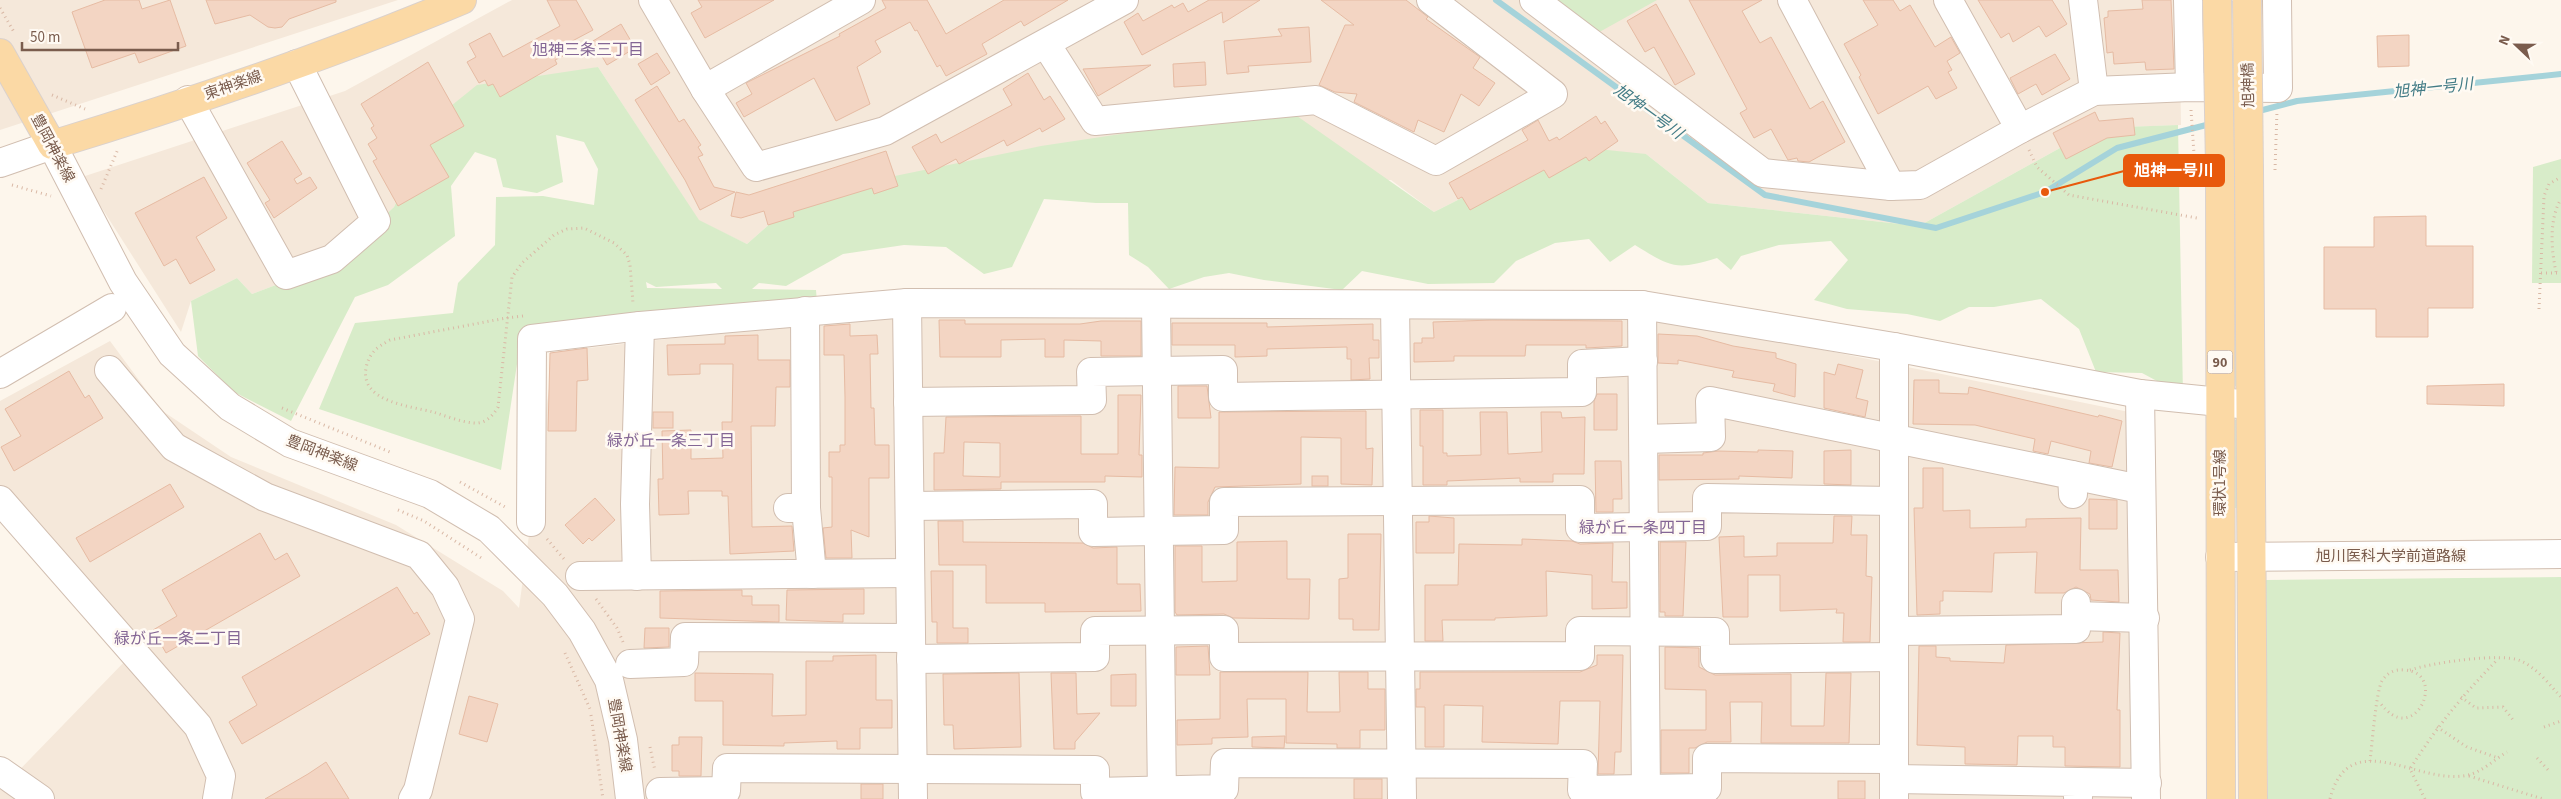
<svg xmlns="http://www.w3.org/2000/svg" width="2561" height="799" viewBox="0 0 2561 799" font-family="'Source Sans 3','Noto Sans JP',sans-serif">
<rect width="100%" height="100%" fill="#fdf6ec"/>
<g fill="#f5e8da">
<polygon points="0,0 398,0 0,130"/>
<polygon points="512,0 2179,0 2181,125 2096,128 1919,226 1708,203 1646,154 1551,153 1434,212 1391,180 789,207 747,244 699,221 598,67 436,118 394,207 334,263 252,294 237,278 191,301 181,332 82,177 345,91"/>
<polygon points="1637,312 2134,413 2134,799 0,799 0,790 128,658 0,519 0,401 110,341 161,410 231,457 396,525 503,591 519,608 554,352 884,314"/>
</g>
<g fill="#d8ecc9" fill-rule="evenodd">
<polygon points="1534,0 1657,0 1585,40"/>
<path d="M598,67L699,220L747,244L789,207L885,178L1041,146L1287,109L1434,212L1551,153L1588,148L1646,154L1708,203L1919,226L2096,128L2178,125L2183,395L2142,373L2096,372L2079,329L2041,299L1994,307H1969L1940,321L1907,314L1847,309L1814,300L1848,260L1831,241L1779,245L1741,256L1731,270L1717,258C1675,271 1671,267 1635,245L1610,262L1589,239L1555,243L1516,261L1494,283L1428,284L1362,271L1342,290L1264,280L1229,273L1204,277L1169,289L1148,267L1129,255L1128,203H1096L1044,199L1012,267L984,274L946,247L904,245L843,254L786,286L759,283L752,289L816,290L817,302L522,331L501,470L319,409L355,323L453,313L458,283L495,245L496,197L543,196L594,205L598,169L584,142L556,135L563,182L537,193L503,187L496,159L475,152L451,186L455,236L388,285L355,297L291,421L234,392L198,356L191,301L237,278L252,294L334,263L394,207L436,118L477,85ZM646,282L656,287L716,283L722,289L647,288Z"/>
<polygon points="2561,159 2561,283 2532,283 2533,167"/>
<polygon points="2229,222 2239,222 2238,386 2233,386"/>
<polygon points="2231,420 2237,420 2240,508 2230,508"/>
<polygon points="2561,577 2561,799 2268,799 2266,580"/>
</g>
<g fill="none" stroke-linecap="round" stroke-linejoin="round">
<g stroke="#a5d3da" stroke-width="6">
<polyline points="1496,0 1765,195 1936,228 2045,192 2117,148 2214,123"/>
<polyline points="2255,112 2297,101 2561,74"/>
</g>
</g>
<g fill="#f3d5c3" stroke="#e6bba3" fill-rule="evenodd">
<polygon points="105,0 139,0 142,9 170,0 186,46 139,63 135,53 92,68 72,12"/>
<polygon points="206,0 336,0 336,2 289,19 282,27 275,28 268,27 250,15 215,24"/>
<polygon points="547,0 576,0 593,30 561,47 565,55 555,60 557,64 500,97 493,84 488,86 485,80 479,83 467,62 476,57 469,44 490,33 503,57 560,26"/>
<polygon points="698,0 774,0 705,38 691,13 702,7"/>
<polygon points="882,0 927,0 946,34 1004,0 1068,0 1024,26 1021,21 982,44 987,54 946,76 940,65 937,67 917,30 915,31 910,22 875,41 881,52 857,67 870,104 836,121 814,78 744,117 736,103 752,94 746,83 840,36 839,34 886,8"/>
<polygon points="1209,0 1260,0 1223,23 1222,12 1142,55 1124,22 1138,13 1143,21 1172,5 1174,8 1183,3 1188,12"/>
<polygon points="1321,0 1406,0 1428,17 1426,19 1480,57 1473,68 1495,83 1479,106 1461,94 1444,132 1418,120 1414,132 1354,102 1357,94 1335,92 1319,85 1345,25 1354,25"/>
<polygon points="1689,0 1762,0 1742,11 1760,43 1771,37 1810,109 1823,101 1845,142 1809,162 1798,161 1797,158 1788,160 1771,129 1754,138 1740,113 1747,109"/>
<polygon points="1863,0 1893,0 1900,11 1910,5 1935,47 1951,37 1960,53 1947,61 1952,70 1948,72 1957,88 1936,99 1928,86 1878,114 1859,77 1861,75 1844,44 1878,25"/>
<polygon points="1978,0 2052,0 2067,24 2046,37 2039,26 2013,42 2009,33 2001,38"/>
<polygon points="2142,0 2171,0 2174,69 2146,70 2145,62 2114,64 2113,52 2107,53 2104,18 2108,17 2108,11 2143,9"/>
<polygon points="1656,4 1695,74 1675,85 1654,47 1645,52 1627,21"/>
<polygon points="621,24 635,48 607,65 593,41"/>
<polygon points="1309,27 1311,62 1248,66 1249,72 1227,74 1224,41 1282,36 1278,29"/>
<polygon points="2409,35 2409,66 2378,67 2377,36"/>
<polygon points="657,53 670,73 651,85 638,64"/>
<polygon points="2055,54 2070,79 2042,95 2036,84 2018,94 2010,78"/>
<polygon points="428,62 464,126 430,145 449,177 398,206 373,161 377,159 368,144 377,138 371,128 374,126 361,104"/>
<polygon points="1205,62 1206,85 1174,87 1173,64"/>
<polygon points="1151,65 1098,96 1083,69"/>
<polygon points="1028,73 1044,100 1050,96 1065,119 1042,132 1040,128 1007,146 1004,140 959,164 956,159 928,174 912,147 936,134 941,143 1012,105 1003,89"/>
<polygon points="657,86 679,122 684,119 701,145 698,147 703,155 698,157 714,187 735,192 700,210 685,180 635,100"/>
<polygon points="2095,112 2099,121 2133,118 2135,135 2107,138 2066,159 2053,133"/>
<polygon points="1596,116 1601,124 1605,121 1618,141 1589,161 1586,157 1549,178 1544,170 1470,210 1462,197 1458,199 1449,183 1528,140 1522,130 1538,120 1549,141 1557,137 1559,140"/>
<polygon points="282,141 302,174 294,179 297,184 310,177 317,188 274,218 265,203 270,200 247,163"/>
<polygon points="886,151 898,186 874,194 872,188 793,212 794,217 768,225 764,211 741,218 731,216 736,192 749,195"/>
<polygon points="204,177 227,218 196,237 215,270 190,284 176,259 164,266 135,213"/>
<polygon points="2426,216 2426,246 2473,246 2473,308 2428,308 2428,337 2376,337 2376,309 2324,309 2324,247 2374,247 2374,217"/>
<polygon points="939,320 965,320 965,324 1080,324 1101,321 1141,321 1141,356 1101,356 1101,341 1064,340 1064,357 1045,357 1045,339 1001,340 1001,357 940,357"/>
<polygon points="1492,320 1622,321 1622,346 1586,348 1586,345 1526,345 1525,356 1454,356 1454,361 1414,362 1414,343 1422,343 1422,338 1434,338 1433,322"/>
<polygon points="1172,323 1267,323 1267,327 1373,324 1373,340 1379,340 1379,358 1369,358 1370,379 1351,380 1351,359 1347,359 1347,347 1267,349 1267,356 1235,357 1235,345 1172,345"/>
<polygon points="850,324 850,336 877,335 878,354 870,354 871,408 874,408 875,445 889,445 889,478 869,478 869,537 851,530 852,558 826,558 823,528 832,527 832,477 829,477 829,452 840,452 840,445 845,445 845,397 844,355 824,355 824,326"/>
<polygon points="1658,334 1697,336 1733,346 1776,353 1776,358 1796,364 1795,397 1773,391 1775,384 1732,377 1734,371 1678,360 1678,364 1658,363"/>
<polygon points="758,335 758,360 790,360 790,387 776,387 775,426 751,426 752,527 792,526 794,551 730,554 728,496 722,496 722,491 688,491 689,514 659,515 658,479 663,479 662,431 691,430 691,459 723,458 722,422 732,422 733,364 700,364 700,374 668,375 667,345 725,344 725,336"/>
<polygon points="587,348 588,380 577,381 576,431 548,431 550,353"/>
<polygon points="1838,364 1863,370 1856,398 1868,401 1865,417 1824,408 1824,372 1835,375"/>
<polygon points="69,371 85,398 89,395 103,418 14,471 1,447 21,436 5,409"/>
<polygon points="1914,380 1939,380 1939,393 1968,394 1969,387 2098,417 2099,415 2122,421 2112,467 2089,463 2091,451 2051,441 2048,454 2033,451 2035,439 1975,425 1913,424"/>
<polygon points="2504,384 2504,406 2427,404 2427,386"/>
<polygon points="1178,386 1207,386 1211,418 1178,418"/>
<polygon points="1597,394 1617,394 1617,430 1594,430 1594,401"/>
<path d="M1118,395H1141L1139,455H1142V477L1105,476V482H1001V489L934,490V453H944L946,417L1081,416V454H1118ZM964,442L1000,443V477L963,476Z"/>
<polygon points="1420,410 1443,410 1443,453 1447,453 1447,456 1481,455 1480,412 1507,412 1508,454 1542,452 1541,412 1561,412 1562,418 1585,417 1584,474 1553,474 1553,482 1520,482 1520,478 1447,481 1447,485 1423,485 1423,446 1420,446"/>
<polygon points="1366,411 1366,449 1373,448 1372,485 1341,484 1341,438 1301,437 1301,484 1215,487 1208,502 1208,515 1174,515 1175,467 1219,468 1219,412"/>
<rect x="653" y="412" width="20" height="16"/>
<polygon points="1758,450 1793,451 1792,478 1739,476 1739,479 1659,480 1659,455 1703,455 1703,453 1718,451 1758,452"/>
<polygon points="1851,450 1851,485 1824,484 1824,451"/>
<polygon points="1595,461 1621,461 1622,499 1613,499 1613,512 1596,512"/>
<polygon points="1923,468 1943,468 1943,511 1970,510 1970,528 2026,527 2026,519 2081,518 2080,570 2118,570 2119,602 2091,600 2090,594 2076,587 2064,593 2035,593 2037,552 1994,553 1992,592 1943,591 1943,601 1940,601 1940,614 1917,615 1914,508 1923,508"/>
<rect x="1312" y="476" width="16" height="10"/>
<polygon points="170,484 184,507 90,562 76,538"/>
<polygon points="595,498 615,520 592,541 589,538 583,544 565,525"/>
<polygon points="2089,499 2117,500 2117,529 2089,529"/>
<polygon points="1429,516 1454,518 1454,553 1416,553 1416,522 1429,522"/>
<polygon points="1834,516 1852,516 1851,535 1867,535 1866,576 1872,577 1870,642 1843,642 1844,613 1836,613 1837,609 1780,611 1780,575 1748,575 1748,617 1723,617 1719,537 1744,536 1744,557 1777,556 1777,543 1833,543"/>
<polygon points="938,521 963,521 963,542 1083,543 1093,548 1117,547 1117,584 1140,584 1141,611 1045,612 1045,603 986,603 986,565 939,565"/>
<polygon points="260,533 275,560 287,553 300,576 166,653 153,630 177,616 162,590"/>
<polygon points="1348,534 1381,534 1379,630 1353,630 1353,619 1339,619 1339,579 1348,578"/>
<polygon points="1522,539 1572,541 1580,544 1613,543 1612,582 1627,582 1627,608 1592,609 1592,575 1546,571 1547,616 1495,618 1495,620 1442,620 1443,641 1425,641 1425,585 1458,585 1459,544 1522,545"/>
<polygon points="1287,541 1287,579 1310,579 1309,619 1233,618 1224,614 1177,615 1175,612 1175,546 1202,546 1202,582 1237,581 1237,542"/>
<polygon points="1660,542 1686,542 1683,616 1665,616 1665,612 1660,612"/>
<polygon points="931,571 953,571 953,628 968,628 968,643 937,643 937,622 932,622"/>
<polygon points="397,587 414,614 417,612 430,634 242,744 229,722 257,705 242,677"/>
<polygon points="864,589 864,614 843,614 843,622 786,620 787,590"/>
<polygon points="742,590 742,596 752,596 752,605 779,605 779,622 660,618 660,591"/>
<polygon points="645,628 669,628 669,647 644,648"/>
<polygon points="2103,632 2120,633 2117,710 2120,710 2120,767 2065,766 2065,747 2053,747 2053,736 2018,736 2017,765 1965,764 1965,747 1917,745 1919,646 1936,646 1936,657 1950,658 1950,661 2004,663 2006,645 2103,642"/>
<polygon points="1208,646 1210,675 1176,675 1176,647"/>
<polygon points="1665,647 1699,648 1699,667 1715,675 1791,674 1791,726 1824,726 1826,673 1851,673 1849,743 1761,743 1762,702 1730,702 1731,742 1707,742 1695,748 1689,748 1689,773 1661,773 1661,730 1706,730 1706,690 1665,689"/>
<polygon points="876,655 876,700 892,700 892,728 860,728 860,749 837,749 837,741 784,743 784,746 723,745 723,701 695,701 695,673 773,674 772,716 806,715 806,661 833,661 833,656"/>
<polygon points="1597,655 1623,655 1621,752 1615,752 1614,774 1598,774 1600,701 1560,701 1558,744 1482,742 1483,706 1444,705 1444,747 1425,747 1425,707 1416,707 1416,689 1420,689 1420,672 1580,672 1597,665"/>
<polygon points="1220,672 1308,672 1307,712 1340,712 1339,672 1368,672 1368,689 1385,689 1385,730 1360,730 1360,748 1337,748 1337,744 1286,743 1286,699 1247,699 1248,737 1212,738 1212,744 1177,745 1177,720 1220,719"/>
<polygon points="1019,673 1021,747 954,749 953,725 944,725 943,674"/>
<polygon points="1051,673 1076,673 1077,714 1100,713 1075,742 1075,749 1054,749"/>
<polygon points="1136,674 1136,706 1111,706 1111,675"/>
<polygon points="469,696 498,704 487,742 459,734"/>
<polygon points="1285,736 1284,748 1252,747 1252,737"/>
<polygon points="679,737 702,737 701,776 679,776 679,771 672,771 672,745 679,745"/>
<polygon points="326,762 349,799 265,799 308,774"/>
<rect x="1354" y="779" width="28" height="20"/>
<rect x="1838" y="781" width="27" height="18"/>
<rect x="861" y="784" width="22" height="15"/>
</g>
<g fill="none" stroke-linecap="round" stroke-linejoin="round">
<g stroke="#d1beb0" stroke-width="30">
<g id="minor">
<polyline points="653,0 705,89 756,167 885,131 1124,0"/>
<polyline points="1534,0 1763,173 1891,186 1920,185 2020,129 2094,91 2190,87 2278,88 2277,0"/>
<polyline points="1792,0 1891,186"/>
<polyline points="1948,0 2020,129"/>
<polyline points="2083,0 2094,91"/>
<polyline points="2188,0 2190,87"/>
<polyline points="1046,44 1095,121 1316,100 1436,161 1553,94 1431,0"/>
<polyline points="705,89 861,0"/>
<polyline points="188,100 286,275 332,259 376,221 297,64"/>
<polyline points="0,163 52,145 123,282 172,354 230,407 290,443 430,494 489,529 555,595 582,631 609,680 623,740 630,799"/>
<polyline points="907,303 913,799"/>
<polyline points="1156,304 1162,799"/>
<polyline points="1395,305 1402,799"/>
<polyline points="1642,305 1646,799"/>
<polyline points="109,370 174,447 265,497 419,555 445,587 460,619 418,790 413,799"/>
<polyline points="0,374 112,308"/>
<polyline points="2140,394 2146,799"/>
<polyline points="908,402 1092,400 1091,372 1223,370 1223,397 1582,392 1582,364 1643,361"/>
<polyline points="1644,439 1711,437 1710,401 2072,475 2073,494"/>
<polyline points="2072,475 2140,489"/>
<polyline points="0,500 198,726 221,776 217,799"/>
<polyline points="910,506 1093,504 1093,532 1224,530 1224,502 1580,500 1580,528 1707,526 1707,498 1894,501"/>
<polyline points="788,508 806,508 805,311"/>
<polyline points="806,508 812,574"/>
<polyline points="531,522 532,339 640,326 907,303 1642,305 1894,347 2140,394 2250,405"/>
<polyline points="2220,557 2561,554"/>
<polyline points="580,576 910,573"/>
<polyline points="637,576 635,504 640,326"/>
<polyline points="2076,616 2145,618"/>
<polyline points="1894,631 2076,629 2076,603"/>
<polyline points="911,659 1095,657 1095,631 1224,630 1224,657 1580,656 1580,631 1715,632 1715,659 1894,657"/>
<polyline points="630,664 684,662 685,637 911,638"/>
<polyline points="0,771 40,799"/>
<polyline points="1894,779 2078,782 2078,797"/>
<polyline points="2078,782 2147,783"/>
<polyline points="660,792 726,791 727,768 1095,770 1095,792 1224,789 1225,763 1583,764 1582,790 1707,788 1707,758 1894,759"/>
<polyline points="1894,799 1894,347"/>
</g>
</g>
<g stroke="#dad1cd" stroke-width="30">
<g id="major">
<path d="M0,53L52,145C190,103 329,56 462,0"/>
<polyline points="2220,167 2221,799"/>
<polyline points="2249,170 2253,799"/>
</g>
</g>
<g stroke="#d9b8a5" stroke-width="3" stroke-dasharray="1 4" stroke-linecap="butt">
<polyline points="0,8 14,32"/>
<polyline points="52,95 85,109"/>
<polyline points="2191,110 2194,154"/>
<polyline points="2029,150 2037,167 2069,195 2197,218"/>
<polyline points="2275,170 2277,111"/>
<polyline points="12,185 51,196"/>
<polyline points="101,189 118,149"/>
<path d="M2556,272C2551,249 2549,219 2561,199"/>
<polyline points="2541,273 2561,273"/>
<polyline points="2539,309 2544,196 2549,184 2561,177"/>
<path d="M523,316L506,318L390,340C377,347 369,353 366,368C360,402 410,406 433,412C446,416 461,422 474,423C485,424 493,416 498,407L512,277L522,263L554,235L567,229L584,228L614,243L627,255L630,265L633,303"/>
<polyline points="282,408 390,452"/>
<polyline points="460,482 507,508"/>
<polyline points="398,510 424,521 483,559"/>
<polyline points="547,539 564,559"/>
<polyline points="596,599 617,628 623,642"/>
<polyline points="565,653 590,709"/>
<path d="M2410,670C2431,663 2502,652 2521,661C2537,668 2549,684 2561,697"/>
<polyline points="2461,697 2476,708 2503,707 2514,721"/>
<polyline points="591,715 603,799"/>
<polyline points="2437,727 2467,747 2498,758"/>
<polyline points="2544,727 2561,721"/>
<polyline points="650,747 655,771"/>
<polyline points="2537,758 2550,772"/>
<path d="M2370,761C2372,746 2376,691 2382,681C2387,673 2394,669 2404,670C2450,672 2413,752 2379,701"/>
<polyline points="2469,776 2543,799"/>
<path d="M2330,799C2349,723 2420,787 2468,775C2482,772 2495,759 2507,752"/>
<path d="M2425,799L2410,769C2438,725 2462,696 2498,659"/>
</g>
<use href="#minor" stroke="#fff" stroke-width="28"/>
<use href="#major" stroke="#fbd9a5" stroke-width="28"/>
<g stroke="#dad1cd" stroke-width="30" stroke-linecap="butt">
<g id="major-bridge">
<polyline points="2217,0 2220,167"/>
<polyline points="2247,0 2249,170"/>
</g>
</g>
<use href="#major-bridge" stroke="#fbd9a5" stroke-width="28"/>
</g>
<g text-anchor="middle" stroke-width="5" stroke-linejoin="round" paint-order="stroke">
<rect fill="#fffaf3" stroke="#a28b7f" stroke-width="1" x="2207.5" y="350.5" width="25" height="23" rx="4"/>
<g font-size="14" font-weight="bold" fill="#7a5c4d">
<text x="2220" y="367">90</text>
</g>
<g font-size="15" fill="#7a5c4d" stroke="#fffaf3">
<text transform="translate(233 85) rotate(-19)" y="5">東神楽線</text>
<text transform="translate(2248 85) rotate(-91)" y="5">旭神橋</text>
<text transform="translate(53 148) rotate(62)" y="5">豊岡神楽線</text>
<text transform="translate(322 453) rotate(21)" y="5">豊岡神楽線</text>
<text transform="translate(2220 483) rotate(-90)" y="5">環状1号線</text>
<text x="2391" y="561">旭川医科大学前道路線</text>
<text transform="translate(620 735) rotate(80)" y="5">豊岡神楽線</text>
</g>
<g font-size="16" fill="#846695" stroke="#fffaf3">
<text x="588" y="55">旭神三条三丁目</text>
<text x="671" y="446">緑が丘一条三丁目</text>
<text x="1643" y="533">緑が丘一条四丁目</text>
<text x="178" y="644">緑が丘一条二丁目</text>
</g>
<g font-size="16" font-style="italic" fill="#437c86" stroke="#fffaf3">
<text transform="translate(2433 87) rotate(-6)" y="6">旭神一号川</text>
<text transform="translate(1649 111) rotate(36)" y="6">旭神一号川</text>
</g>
</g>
<path fill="none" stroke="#e8590c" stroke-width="2" d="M2045 192L2124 171"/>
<circle fill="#e8590c" stroke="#fffaf3" stroke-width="2" cx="2045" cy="192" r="5"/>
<rect fill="#e8590c" stroke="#e8590c" stroke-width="2" x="2124" y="155" width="100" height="31" rx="5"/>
<g font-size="16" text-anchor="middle" font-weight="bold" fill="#fff">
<text x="2174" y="176">旭神一号川</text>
</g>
<g transform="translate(2516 45) rotate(292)" stroke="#fffaf3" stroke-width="4" paint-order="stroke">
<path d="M0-4L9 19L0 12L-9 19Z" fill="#7a5c4d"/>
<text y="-8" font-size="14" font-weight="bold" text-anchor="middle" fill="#7a5c4d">N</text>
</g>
<path d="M22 42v8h156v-8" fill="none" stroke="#7a5c4d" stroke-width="2.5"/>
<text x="30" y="42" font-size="15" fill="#7a5c4d" stroke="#fffaf3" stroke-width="4" paint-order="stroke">50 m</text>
</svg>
